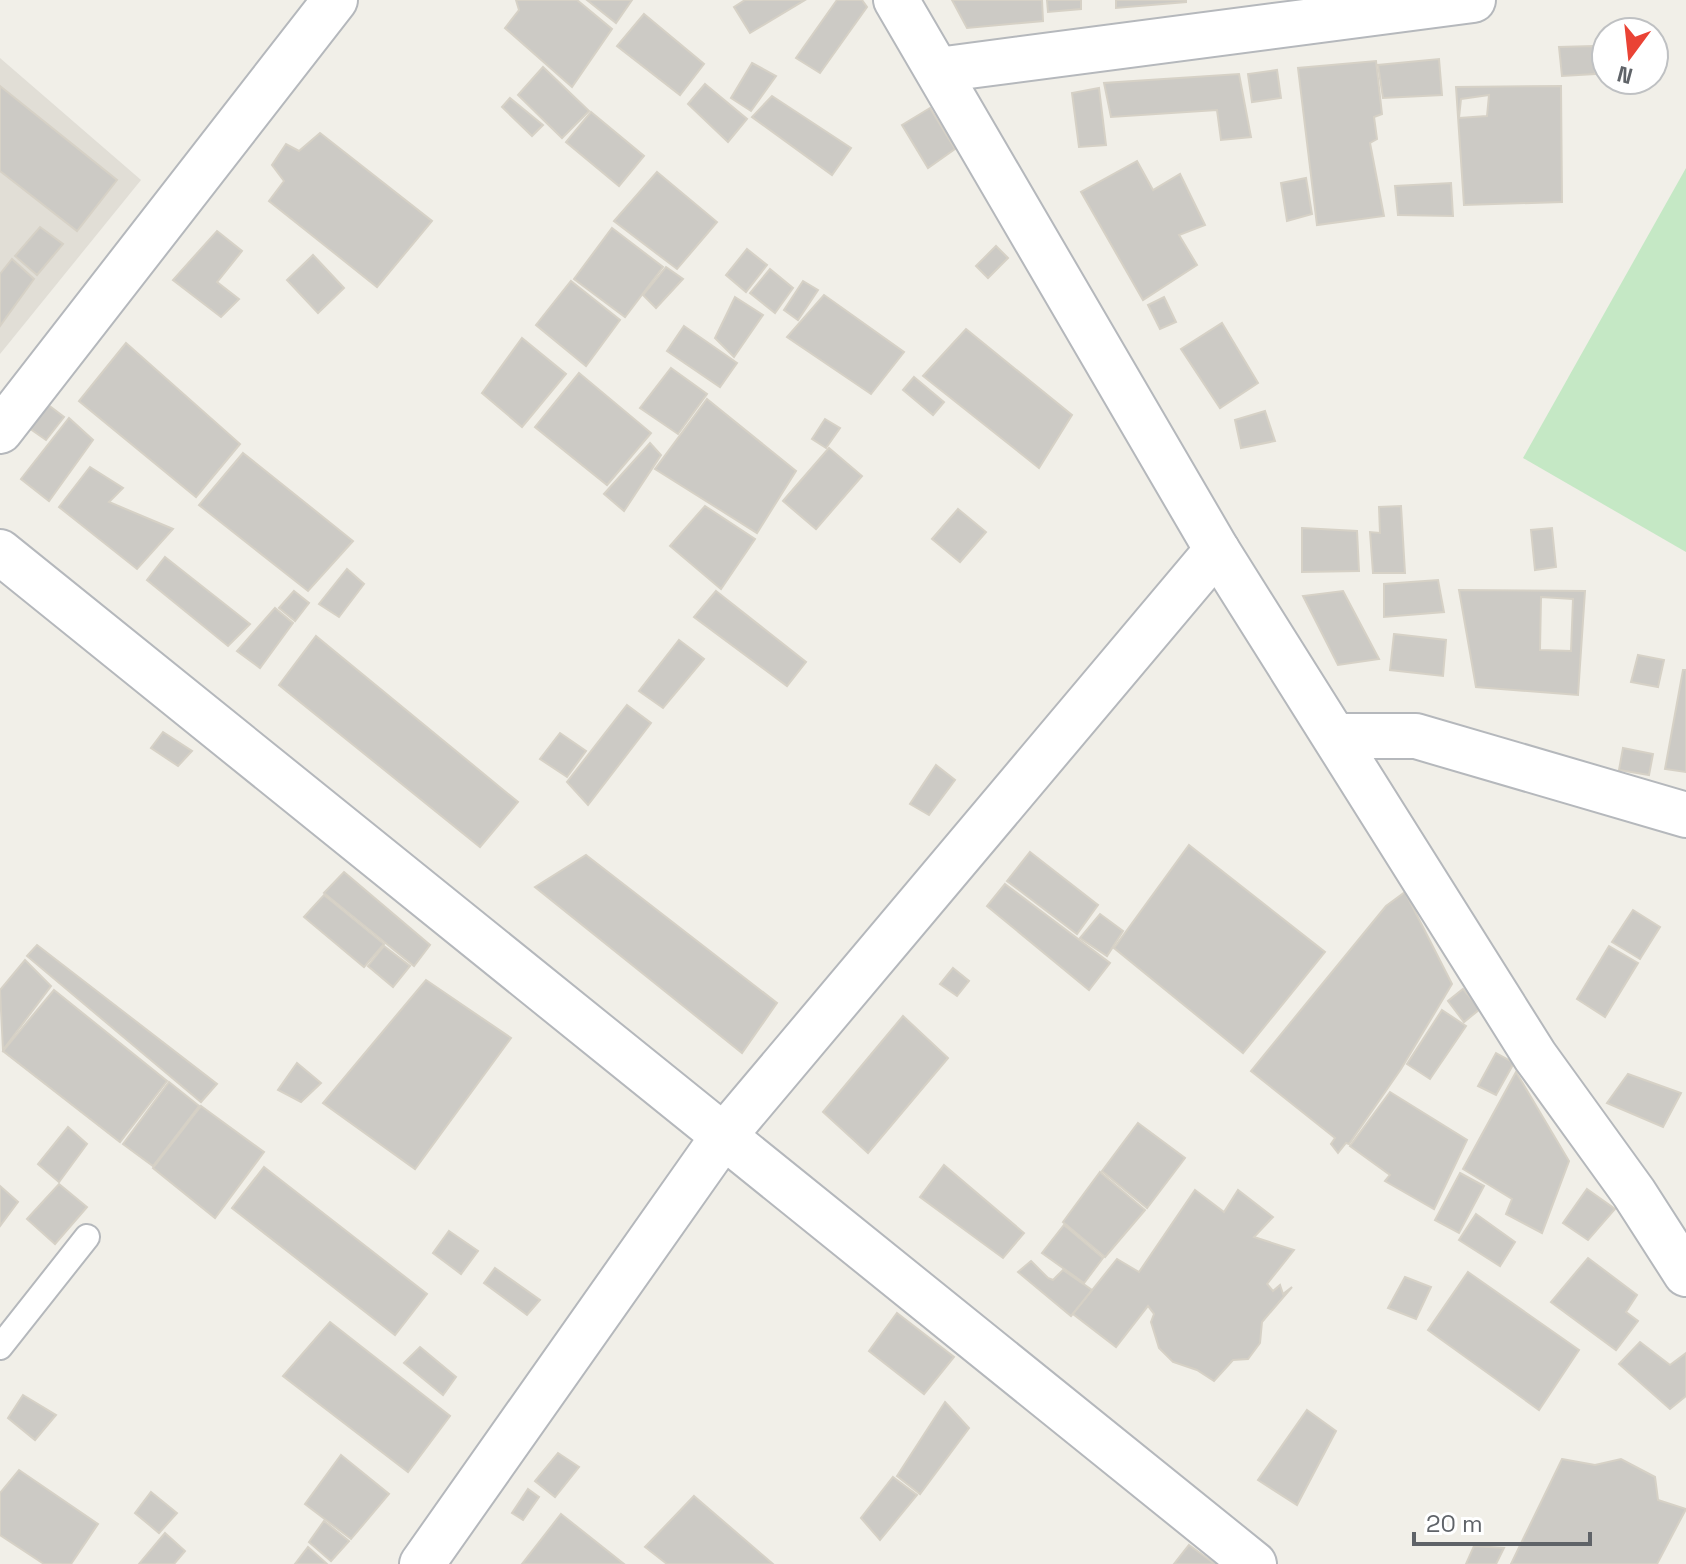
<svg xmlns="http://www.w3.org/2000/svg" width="1686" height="1564" viewBox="0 0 1686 1564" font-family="'Space Grotesk',sans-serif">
<rect width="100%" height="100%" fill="#f1efe8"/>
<polygon fill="#e1ded6" points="0,58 141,180 0,354"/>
<polygon fill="#c5e8c5" points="1686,168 1686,552 1523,458"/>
<g fill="#cccac5" stroke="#d6d1c6" stroke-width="2" fill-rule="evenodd">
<polygon points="516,0 577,0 612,29 572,87 505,28 519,10"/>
<polygon points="587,0 632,0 616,23"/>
<polygon points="745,0 805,0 750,33 734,7"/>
<polygon points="837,0 862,0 867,7 820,73 796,58"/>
<polygon points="952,0 1042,0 1043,21 967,28"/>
<polygon points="1047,0 1081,0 1081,9 1048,12"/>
<polygon points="1116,0 1186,0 1186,2 1116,8"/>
<polygon points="644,14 704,64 680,95 617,46"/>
<polygon points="1593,46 1595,74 1562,76 1559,47"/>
<polygon points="1439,59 1442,95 1383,98 1378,65"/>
<polygon points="1376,61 1382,114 1374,117 1377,139 1370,143 1384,216 1317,225 1298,68"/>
<polygon points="752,63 776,76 751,111 731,98"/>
<polygon points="543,67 589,111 562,138 518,95"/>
<polygon points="1277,70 1281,98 1252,102 1248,74"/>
<polygon points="1239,74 1251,137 1221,140 1217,110 1111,117 1104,83"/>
<polygon points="705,84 747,119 728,142 688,104"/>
<polygon points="0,86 117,180 77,231 0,171"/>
<path d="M1561,86L1562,202L1464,205L1456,87ZM1489,95L1487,116L1459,118L1461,99Z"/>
<polygon points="1099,88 1106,145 1079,147 1072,93"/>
<polygon points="772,96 851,148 832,175 752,117"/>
<polygon points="510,98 543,125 532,136 502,107"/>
<polygon points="930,108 955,149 928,168 902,125"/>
<polygon points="591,112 644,156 619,186 566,142"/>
<polygon points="320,133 432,221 377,287 269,201 284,181 272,165 286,144 299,151"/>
<polygon points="1137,161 1153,190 1180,174 1205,225 1179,235 1197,265 1143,300 1081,192"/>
<polygon points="657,172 717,222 677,269 614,221"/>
<polygon points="1306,178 1312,214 1287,221 1281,183"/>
<polygon points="1451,183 1453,216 1398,215 1395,186"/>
<polygon points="40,227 63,244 37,275 15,256"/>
<polygon points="612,228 663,267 625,317 574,279"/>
<polygon points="217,231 242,251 217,282 239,299 221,317 173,280"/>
<polygon points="996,246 1008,258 988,278 976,266"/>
<polygon points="747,249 767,265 746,292 726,275"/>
<polygon points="313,255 344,288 318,313 287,280"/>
<polygon points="12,259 34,279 0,326 0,274"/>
<polygon points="666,267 683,279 656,308 643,295"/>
<polygon points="770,269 793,288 775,313 750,293"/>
<polygon points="571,281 620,320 586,366 536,325"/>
<polygon points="803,281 818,290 798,320 784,310"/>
<polygon points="824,295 904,352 871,394 787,337"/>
<polygon points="735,297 763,315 734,357 715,338"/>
<polygon points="1164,297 1176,322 1160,329 1148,305"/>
<polygon points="1222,323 1258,383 1220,408 1181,349"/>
<polygon points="684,326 737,363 720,387 667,351"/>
<polygon points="966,329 1072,415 1039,468 923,376"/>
<polygon points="522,338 566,374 522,427 482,393"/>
<polygon points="126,343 240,444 196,497 79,401"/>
<polygon points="671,368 707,394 678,434 640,408"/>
<polygon points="579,373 651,433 607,485 535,427"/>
<polygon points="914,377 944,402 933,415 903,390"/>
<polygon points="707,399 796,471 757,533 655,469"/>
<polygon points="47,404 64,417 46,440 29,428"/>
<polygon points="1265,411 1275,441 1241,448 1235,420"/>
<polygon points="69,418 93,440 49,501 21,479"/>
<polygon points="825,419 840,428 826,448 812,439"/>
<polygon points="650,443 661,455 624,511 604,494"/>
<polygon points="829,448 862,476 816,529 783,501"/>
<polygon points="243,453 353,541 308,591 199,505"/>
<polygon points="90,467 123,488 109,502 173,529 137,569 59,507"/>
<polygon points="705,506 755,539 721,589 670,546"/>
<polygon points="1401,506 1405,573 1373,573 1370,532 1380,533 1379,507"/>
<polygon points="958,509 986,532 960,562 932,539"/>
<polygon points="1302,528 1357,531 1359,571 1302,572"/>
<polygon points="1552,528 1556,567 1535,570 1531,530"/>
<polygon points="165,557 250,624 228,646 147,580"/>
<polygon points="347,569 364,584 339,617 319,604"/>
<polygon points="1438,580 1444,612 1384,617 1384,584"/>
<path d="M1459,590L1585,591L1578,695L1476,687ZM1541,597L1573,599L1571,651L1540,650Z"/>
<polygon points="294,591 309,603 295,621 279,608"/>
<polygon points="716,591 806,662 787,686 694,617"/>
<polygon points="1343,591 1379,659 1338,665 1303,596"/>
<polygon points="275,608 293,623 260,668 237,651"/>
<polygon points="1394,634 1446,640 1443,676 1390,670"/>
<polygon points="316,636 518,802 480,847 279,685"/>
<polygon points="679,640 704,659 663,708 639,691"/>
<polygon points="1638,655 1664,660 1658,687 1631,682"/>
<polygon points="1683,670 1686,670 1686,772 1665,769"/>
<polygon points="627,705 651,723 588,805 567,782"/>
<polygon points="163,732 192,751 178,766 151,748"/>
<polygon points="560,733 586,751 567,777 540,759"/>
<polygon points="1623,748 1653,754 1649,775 1619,770"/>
<polygon points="936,765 955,780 929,815 910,804"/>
<polygon points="1189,845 1325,952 1243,1053 1114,948"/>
<polygon points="1030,852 1098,905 1077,934 1007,881"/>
<polygon points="586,855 777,1003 742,1053 535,887"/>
<polygon points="344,872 430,945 414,966 324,893"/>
<polygon points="1005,884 1110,963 1089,990 987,906"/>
<polygon points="1405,892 1452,984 1401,1069 1349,1144 1346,1143 1338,1153 1331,1144 1335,1138 1251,1071 1386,906"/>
<polygon points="324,895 384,944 364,967 304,917"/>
<polygon points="1633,910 1660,927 1640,959 1612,942"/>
<polygon points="1100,914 1123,931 1107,956 1080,938"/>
<polygon points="37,945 217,1084 201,1102 27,956"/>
<polygon points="384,946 410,966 393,987 368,966"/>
<polygon points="1609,946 1638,963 1605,1017 1577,999"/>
<polygon points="25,960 51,986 3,1050 0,990"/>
<polygon points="953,968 969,981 957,996 940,984"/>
<polygon points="426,980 511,1038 415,1169 323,1103"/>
<polygon points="1463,989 1480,1009 1464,1022 1448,1001"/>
<polygon points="54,990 167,1081 120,1142 3,1051"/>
<polygon points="1442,1010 1466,1026 1430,1079 1407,1064"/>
<polygon points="903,1016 948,1058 868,1153 823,1112"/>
<polygon points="1496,1053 1514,1063 1496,1095 1478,1086"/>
<polygon points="297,1063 321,1083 301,1102 278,1090"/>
<polygon points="1516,1072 1569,1161 1542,1233 1506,1214 1512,1199 1463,1169"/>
<polygon points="1628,1074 1681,1093 1663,1127 1607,1103"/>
<polygon points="169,1082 199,1106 153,1166 123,1144"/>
<polygon points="1390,1092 1467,1140 1434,1209 1385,1181 1390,1175 1350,1146"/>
<polygon points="201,1106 264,1152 215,1218 153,1168"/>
<polygon points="1138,1123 1185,1158 1147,1208 1102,1171"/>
<polygon points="68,1127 87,1144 59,1182 38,1164"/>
<polygon points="944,1165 1024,1233 1003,1258 920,1197"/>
<polygon points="264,1167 427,1294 395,1335 232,1208"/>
<polygon points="1100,1172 1145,1210 1105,1257 1063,1222"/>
<polygon points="1460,1173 1484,1186 1459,1233 1435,1220"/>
<polygon points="59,1184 87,1207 55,1244 27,1219"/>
<polygon points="0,1186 18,1202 0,1226"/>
<polygon points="1587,1189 1615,1209 1588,1240 1563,1223"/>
<polygon points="1195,1190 1224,1212 1238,1190 1273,1217 1254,1237 1294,1250 1267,1284 1273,1291 1280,1285 1283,1294 1292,1287 1262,1322 1260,1343 1248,1359 1233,1360 1214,1381 1197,1370 1173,1362 1159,1348 1151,1322 1154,1314 1148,1306 1116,1347 1073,1314 1117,1259 1139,1272"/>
<polygon points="1476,1214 1515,1242 1500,1266 1459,1240"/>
<polygon points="1064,1225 1103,1258 1084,1283 1042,1253"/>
<polygon points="449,1231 478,1251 461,1274 433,1253"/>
<polygon points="1588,1258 1637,1295 1626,1312 1638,1321 1616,1350 1551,1302"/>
<polygon points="1031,1261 1048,1278 1053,1280 1063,1270 1092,1290 1071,1316 1018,1272"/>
<polygon points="495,1268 540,1300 527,1315 484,1283"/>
<polygon points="1468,1272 1579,1350 1539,1410 1428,1330"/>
<polygon points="1405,1277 1431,1287 1416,1319 1388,1308"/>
<polygon points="897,1313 954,1357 924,1394 869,1351"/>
<polygon points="330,1322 450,1416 408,1472 283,1376"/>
<polygon points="1640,1342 1670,1365 1686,1353 1686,1396 1670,1409 1619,1364"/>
<polygon points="420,1347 456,1377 443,1395 404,1363"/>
<polygon points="23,1395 56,1415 35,1440 8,1418"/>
<polygon points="945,1402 969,1428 920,1494 897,1476"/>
<polygon points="1307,1410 1336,1431 1297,1505 1258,1480"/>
<polygon points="558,1453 579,1467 555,1497 535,1481"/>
<polygon points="341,1455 389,1494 351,1539 305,1504"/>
<polygon points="1562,1459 1595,1465 1621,1459 1655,1477 1658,1500 1686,1509 1657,1564 1511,1564"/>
<polygon points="19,1470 98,1524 71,1564 44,1564 0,1535 0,1493"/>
<polygon points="893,1477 917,1495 880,1540 861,1518"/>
<polygon points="528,1489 539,1497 523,1520 512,1513"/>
<polygon points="151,1492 177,1513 159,1533 135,1513"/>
<polygon points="694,1496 773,1564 667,1564 645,1547"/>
<polygon points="561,1514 624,1564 522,1564"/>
<polygon points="324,1521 349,1541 331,1561 309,1542"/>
<polygon points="165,1533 185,1551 174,1564 139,1564"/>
<polygon points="1189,1545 1215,1564 1174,1564"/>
<polygon points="1474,1546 1504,1548 1496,1564 1466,1564"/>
<polygon points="308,1547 327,1564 295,1564"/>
</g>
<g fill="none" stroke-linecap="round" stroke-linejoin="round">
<g stroke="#b5b8bc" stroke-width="28">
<polyline id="service" points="0,1347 87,1237"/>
</g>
<g stroke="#b5b8bc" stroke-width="48">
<g id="minor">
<polyline points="896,0 1217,550 1535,1056 1634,1193 1686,1274"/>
<polyline points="938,70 1473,0"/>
<polyline points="0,431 335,0"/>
<polyline points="0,552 1254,1564"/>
<polyline points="1335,736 1416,736 1686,815"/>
<polyline points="422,1564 722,1138 1217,550"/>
</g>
</g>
<use href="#service" stroke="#fff" stroke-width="24"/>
<use href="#minor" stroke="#fff" stroke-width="44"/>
</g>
<g transform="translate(1630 56) rotate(195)"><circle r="38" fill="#ffffff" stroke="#bfc1c3" stroke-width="2"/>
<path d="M0-6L14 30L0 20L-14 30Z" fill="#ea4335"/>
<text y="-12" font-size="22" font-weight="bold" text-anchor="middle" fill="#5f6368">N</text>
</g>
<path d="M1414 1532v12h176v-12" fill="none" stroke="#5f6368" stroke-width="4"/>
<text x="1426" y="1532" font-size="24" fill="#5f6368" stroke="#ffffff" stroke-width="6" paint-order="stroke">20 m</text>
</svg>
